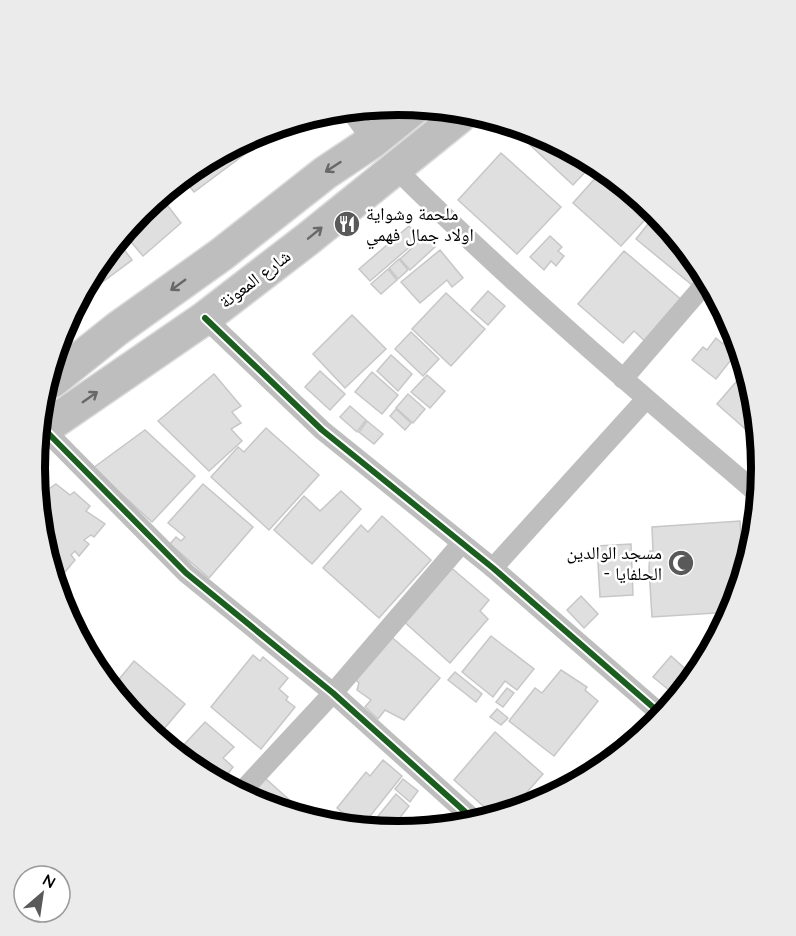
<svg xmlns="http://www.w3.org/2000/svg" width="796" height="936" viewBox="0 0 796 936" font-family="Quicksand,'Noto Naskh Arabic',sans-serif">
<rect width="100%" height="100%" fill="#fff"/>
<g fill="#dfdfdf" stroke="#c7c7c7" stroke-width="1.5">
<polygon points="274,129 256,143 251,137 259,132"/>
<polygon points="540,134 590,167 573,185 530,145"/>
<polygon points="239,145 245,154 194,192 185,181"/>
<polygon points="501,153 561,207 517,254 458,200"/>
<polygon points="599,174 654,210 621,246 573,203"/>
<polygon points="158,200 164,209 168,206 181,223 143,256 125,235 141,211"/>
<polygon points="657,213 699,277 692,285 636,239"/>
<polygon points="409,226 420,238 370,281 359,269"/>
<polygon points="425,236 435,247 410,270 400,259"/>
<polygon points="550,236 562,247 558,251 564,256 556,266 551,261 544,270 530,257"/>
<polygon points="119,243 132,260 100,284 96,278"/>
<polygon points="440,250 463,278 452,287 447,280 420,303 401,282"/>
<polygon points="624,251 683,301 647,343 634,331 623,343 578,304"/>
<polygon points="399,259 408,270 398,279 389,268"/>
<polygon points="388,269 397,280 381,294 371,284"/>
<polygon points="488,291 505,306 488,325 471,310"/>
<polygon points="446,293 485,329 451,366 412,329"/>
<polygon points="352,315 386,349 345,388 313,354"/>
<polygon points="411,332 439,359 423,376 395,349"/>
<polygon points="716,338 723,344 725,341 738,351 716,379 692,360 703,347 707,350"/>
<polygon points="391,355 412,374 398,391 377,371"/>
<polygon points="320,371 345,394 330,410 305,387"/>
<polygon points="372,372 398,395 382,414 355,392"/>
<polygon points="214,374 241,406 232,412 241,423 231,429 242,441 209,471 158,421"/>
<polygon points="743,374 754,431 751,434 717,404"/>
<polygon points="427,375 445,391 430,408 411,392"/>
<polygon points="408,394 425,409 413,423 396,408"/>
<polygon points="350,406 366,420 357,432 340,417"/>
<polygon points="396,409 411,423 405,430 390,416"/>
<polygon points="367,421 383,434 374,444 359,432"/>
<polygon points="266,428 319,475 269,530 211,477 238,447 244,452"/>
<polygon points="145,430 195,476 152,522 93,468"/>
<polygon points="757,446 762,468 761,471 748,457"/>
<polygon points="56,484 70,495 74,492 90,506 86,511 105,524 94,537 91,535 84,540 89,544 79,556 75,551 71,555 75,560 65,572 53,562 40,495"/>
<polygon points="203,484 253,527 209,578 170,544 176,537 181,541 185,537 168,523"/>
<polygon points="341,491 361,509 312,564 274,530 304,496 320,511"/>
<polygon points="382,516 431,560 379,618 323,568 361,525 368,532"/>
<polygon points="740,521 743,562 731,612 652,617 649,569 650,551 653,551 652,527"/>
<polygon points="631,544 633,595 600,597 597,546"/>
<polygon points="448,565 489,600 480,611 488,619 450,663 401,619"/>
<polygon points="581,596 598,614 584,628 567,610"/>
<polygon points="389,635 440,678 404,720 385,710 378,719 365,707 371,700 357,690 359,683 355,679"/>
<polygon points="491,636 534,669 517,690 505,681 493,697 462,672"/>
<polygon points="253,655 260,661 263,657 288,678 279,689 288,697 286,700 295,707 261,749 211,707"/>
<polygon points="671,656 690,673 675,695 653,677"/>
<polygon points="134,661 185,704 158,736 141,725 125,701 130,694 116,683"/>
<polygon points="561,670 587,687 585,690 598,701 554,756 509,721 535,688 542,693"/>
<polygon points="455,672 482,694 476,702 448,680"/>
<polygon points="507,688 514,693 503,707 496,702"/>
<polygon points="497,709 508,718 501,725 490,717"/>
<polygon points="205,722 234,747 223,758 233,767 223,780 179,750"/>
<polygon points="495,732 543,774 512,809 491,813 454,780"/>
<polygon points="383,760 402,776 363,825 355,823 337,808 366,772 370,776"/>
<polygon points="265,778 304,813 259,804 249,797"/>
<polygon points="403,779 418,791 410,802 395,789"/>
<polygon points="396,794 409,806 390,830 370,826"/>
</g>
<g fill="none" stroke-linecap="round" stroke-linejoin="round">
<g stroke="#dbdbdb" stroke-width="36">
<g id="highway">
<polyline points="52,381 117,329 222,254 325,173 373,141 414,108"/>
<polyline points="42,430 205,318 309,238 459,117"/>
</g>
</g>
<g stroke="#bebebe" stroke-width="20">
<polyline points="353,114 373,141"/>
<path d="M395,168C510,282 633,388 757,493"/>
<polyline points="205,318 322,430 493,568 662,715"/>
<polyline points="623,379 704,285"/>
<polyline points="44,429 186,573 333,693 471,817"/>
<polyline points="493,568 646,399"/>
<polyline points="241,792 333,693 461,544"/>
</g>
<use href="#highway" stroke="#bebebe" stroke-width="33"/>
<g stroke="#fff" stroke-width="10">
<g id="cycleway">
<polyline points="205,318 322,430 493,568 662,715"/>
<polyline points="44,429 186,573 333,693 471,817"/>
</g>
</g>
<use href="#cycleway" stroke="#1b5e20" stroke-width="6"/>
</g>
<defs><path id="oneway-shaft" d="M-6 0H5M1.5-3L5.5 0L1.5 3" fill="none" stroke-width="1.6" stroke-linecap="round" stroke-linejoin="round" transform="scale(1.5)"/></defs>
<g stroke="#686868">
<use href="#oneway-shaft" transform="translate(333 167) rotate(147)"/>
<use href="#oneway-shaft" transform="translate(315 233) rotate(-39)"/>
<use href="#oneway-shaft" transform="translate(178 285) rotate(144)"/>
<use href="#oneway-shaft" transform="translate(90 397) rotate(-35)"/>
</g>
<defs>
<g id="restaurant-disc" transform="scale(1.35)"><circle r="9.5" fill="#595959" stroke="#fff"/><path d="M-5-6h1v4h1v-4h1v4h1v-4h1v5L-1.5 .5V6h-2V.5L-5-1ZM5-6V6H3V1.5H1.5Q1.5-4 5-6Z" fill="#fff"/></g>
<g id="mosque-disc" transform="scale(1.35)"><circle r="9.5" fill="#595959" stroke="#fff"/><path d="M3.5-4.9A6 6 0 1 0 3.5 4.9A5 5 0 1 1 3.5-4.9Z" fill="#fff"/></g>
</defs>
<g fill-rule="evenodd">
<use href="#restaurant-disc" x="347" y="224"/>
<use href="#mosque-disc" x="681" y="563"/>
</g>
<g text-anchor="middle" stroke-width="5" stroke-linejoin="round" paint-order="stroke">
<g font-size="18" fill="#000" stroke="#fff" text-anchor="start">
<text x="366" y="220">ملحمة وشواية<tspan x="366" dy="21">اولاد جمال فهمي</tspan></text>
<text x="662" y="559" text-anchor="end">مسجد الوالدين<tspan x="662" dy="21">- الحلفايا</tspan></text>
</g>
<g font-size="18" fill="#000" stroke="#fff">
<text transform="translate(255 279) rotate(-37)" y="6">شارع المعونة</text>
</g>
</g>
<path d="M0 0H796V936H0ZM45 468a353 353 0 1 1 706 0a353 353 0 1 1-706 0Z" fill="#ebebeb" fill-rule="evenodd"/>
<path fill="none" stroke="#000" stroke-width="8" d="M45 468a353 353 0 1 1 706 0a353 353 0 1 1-706 0Z"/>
<g transform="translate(42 894) rotate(29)"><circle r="28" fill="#ffffff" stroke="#999999" stroke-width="1.5"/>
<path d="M0-4.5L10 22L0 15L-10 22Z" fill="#595959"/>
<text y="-9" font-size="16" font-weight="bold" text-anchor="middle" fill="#000000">N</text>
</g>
</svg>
